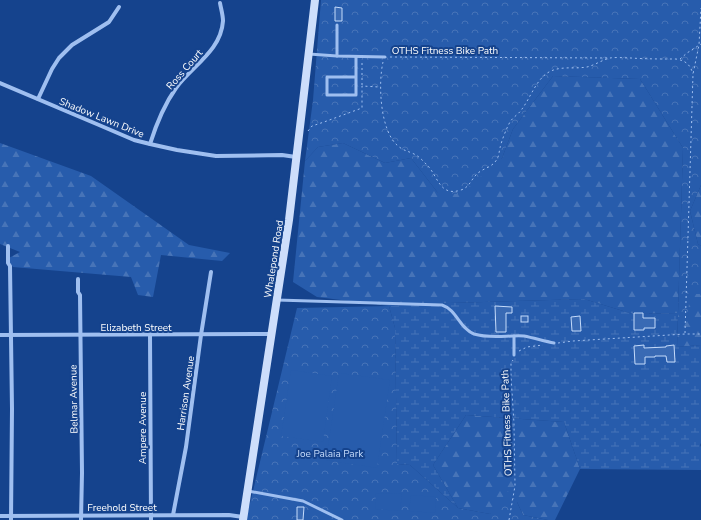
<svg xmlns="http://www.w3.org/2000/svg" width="701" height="520" viewBox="0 0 701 520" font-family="'Nunito Sans',sans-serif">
<defs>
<pattern id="forest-firs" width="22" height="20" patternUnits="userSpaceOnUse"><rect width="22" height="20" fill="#275cac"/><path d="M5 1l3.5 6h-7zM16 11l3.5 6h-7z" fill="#4774b8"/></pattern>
<pattern id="wetland-marsh" width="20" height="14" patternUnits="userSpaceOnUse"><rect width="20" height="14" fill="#275cac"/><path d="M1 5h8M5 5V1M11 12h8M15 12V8" fill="none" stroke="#4774b8"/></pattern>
<pattern id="park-crowns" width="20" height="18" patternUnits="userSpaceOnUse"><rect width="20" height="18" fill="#275cac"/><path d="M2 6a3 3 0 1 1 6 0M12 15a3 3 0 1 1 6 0" fill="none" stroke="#4774b8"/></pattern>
</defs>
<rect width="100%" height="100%" fill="#15438d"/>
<g fill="url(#forest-firs)">
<polygon points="553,76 640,79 683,148 678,313 690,294 701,294 701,345 677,347 678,313 633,314 584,299 449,303 389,306 317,297 293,282 305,161 318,147 343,143 385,163 411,158 438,193 502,158 513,129"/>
<polygon points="0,143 91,176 189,245 230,253 222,261 161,255 153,297 138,295 131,277 13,267 7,259 20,252 0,244"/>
<polygon points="701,185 701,246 698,244 690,211"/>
<polygon points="466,415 564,422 580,469 555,520 548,520 523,515 517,502 490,514 458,508 433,465"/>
</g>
<polygon fill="url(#wetland-marsh)" points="584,299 633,314 678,313 677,347 701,345 701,443 700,445 701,447 701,470 580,469 564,422 466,415 433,465 458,508 410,465 397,464 395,328 389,306 449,303"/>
<g fill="url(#park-crowns)">
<polygon points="321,0 701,0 701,185 690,211 698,244 701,246 701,294 690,294 688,313 678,313 683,148 640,79 553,76 513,129 502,158 461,194 438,193 411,158 385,163 343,143 318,147 305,161 313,100"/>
<polygon points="389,306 395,328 397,464 410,465 458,508 490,514 508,491 517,502 523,515 548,520 246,520 297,308"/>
</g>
<g fill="#275cac">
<polygon points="291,370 332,376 323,442 281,436"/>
<polygon points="339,373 390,380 377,468 326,460"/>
<polygon points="376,493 402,494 400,511 375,509"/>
<polygon points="411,495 436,497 435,513 409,511"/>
</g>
<g fill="#396ab4" stroke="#c5dbfb">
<polygon points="335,7 342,8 342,21 335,21"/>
<polygon points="495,306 512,307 512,313 506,313 506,332 496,332"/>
<polygon points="634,313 643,313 643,318 655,318 655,328 644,328 644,330 634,330"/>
<rect x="521" y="316" width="7" height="6"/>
<polygon points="580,316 581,331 572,331 571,317"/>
<polygon points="644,345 644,348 666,347 666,346 674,345 675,362 667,362 666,356 655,356 655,357 645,357 645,364 635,364 634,346"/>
<polygon points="297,507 304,507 303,520 297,520"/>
</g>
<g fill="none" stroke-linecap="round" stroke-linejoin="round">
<g stroke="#9fbff0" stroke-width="1" stroke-dasharray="2 3" stroke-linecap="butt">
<polyline points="390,57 610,58"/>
<polyline points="680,59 687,53 701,44"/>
<path d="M383,62C378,84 380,131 398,146C404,151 408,151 414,154C419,156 424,162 428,166C438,177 440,197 461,190C470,187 471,179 478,173C484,168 493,167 497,159C499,156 499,152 500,148C501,142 507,127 510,122C513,117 519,114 522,109C531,97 537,77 551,71C562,66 575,69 587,67C595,65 602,60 610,58C616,57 624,58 631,58C646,59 661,59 676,59C687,61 690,65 693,74"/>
<polyline points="362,85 362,60"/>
<polyline points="308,131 312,126 324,122 362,108 362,86 379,87"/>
<polyline points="685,333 693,74 699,45 701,8"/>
<polyline points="558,343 573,341 685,334 701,334"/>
<polyline points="519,351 527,347 543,345"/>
<polyline points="509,520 515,486 514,424 511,376 511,363 513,360"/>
</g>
<g stroke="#9fbff0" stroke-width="3">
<polyline points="309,54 337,56 385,57"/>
<polyline points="337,56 337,25"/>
<polyline points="356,77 327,77 327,95 356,95 356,57"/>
<path d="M277,300L442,305C457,310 459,328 474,334C490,339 508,335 524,336C534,338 544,341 554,343"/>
<polyline points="514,355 514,336"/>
<polyline points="248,491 303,501 342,520"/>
</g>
<g stroke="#9fbff0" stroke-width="4">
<polyline points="0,83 99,125 134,140 150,144 177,150 216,156 282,155 296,157"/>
<polyline points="38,99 52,69 59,58 72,45 109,22 119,7"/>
<path d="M150,144C156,125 164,105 176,88C192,66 221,51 223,21C223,15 221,9 220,3"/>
<polyline points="8,246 8,263 10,266 12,409 11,520"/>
<polyline points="78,279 78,292 80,295 82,473 81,520"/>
<polyline points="0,335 272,334"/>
<polyline points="150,335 151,520"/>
<polyline points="173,515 186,447 201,335 211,272"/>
<polyline points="0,516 229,515 243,517"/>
</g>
<polyline stroke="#cddefb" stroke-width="8" points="243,520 289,220 315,0"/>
</g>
<g text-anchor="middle" stroke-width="4" stroke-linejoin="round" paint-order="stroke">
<g font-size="10" fill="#fff" stroke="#15438d">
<text x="445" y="54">OTHS Fitness Bike Path</text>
<text transform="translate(184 69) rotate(-49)" y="4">Ross Court</text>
<text transform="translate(102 117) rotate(22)" y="4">Shadow Lawn Drive</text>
<text transform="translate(273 259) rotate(-81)" y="4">Whalepond Road</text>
<text x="136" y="331">Elizabeth Street</text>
<text transform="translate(185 393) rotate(-82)" y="4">Harrison Avenue</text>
<text transform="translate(73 399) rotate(-91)" y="4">Belmar Avenue</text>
<text transform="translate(506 423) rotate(-92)" y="4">OTHS Fitness Bike Path</text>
<text transform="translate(142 428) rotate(-90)" y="4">Ampere Avenue</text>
<text x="122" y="511">Freehold Street</text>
</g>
<g font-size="10" fill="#c5dbfb" stroke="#15438d">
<text x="330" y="457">Joe Palaia Park</text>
</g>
</g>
</svg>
